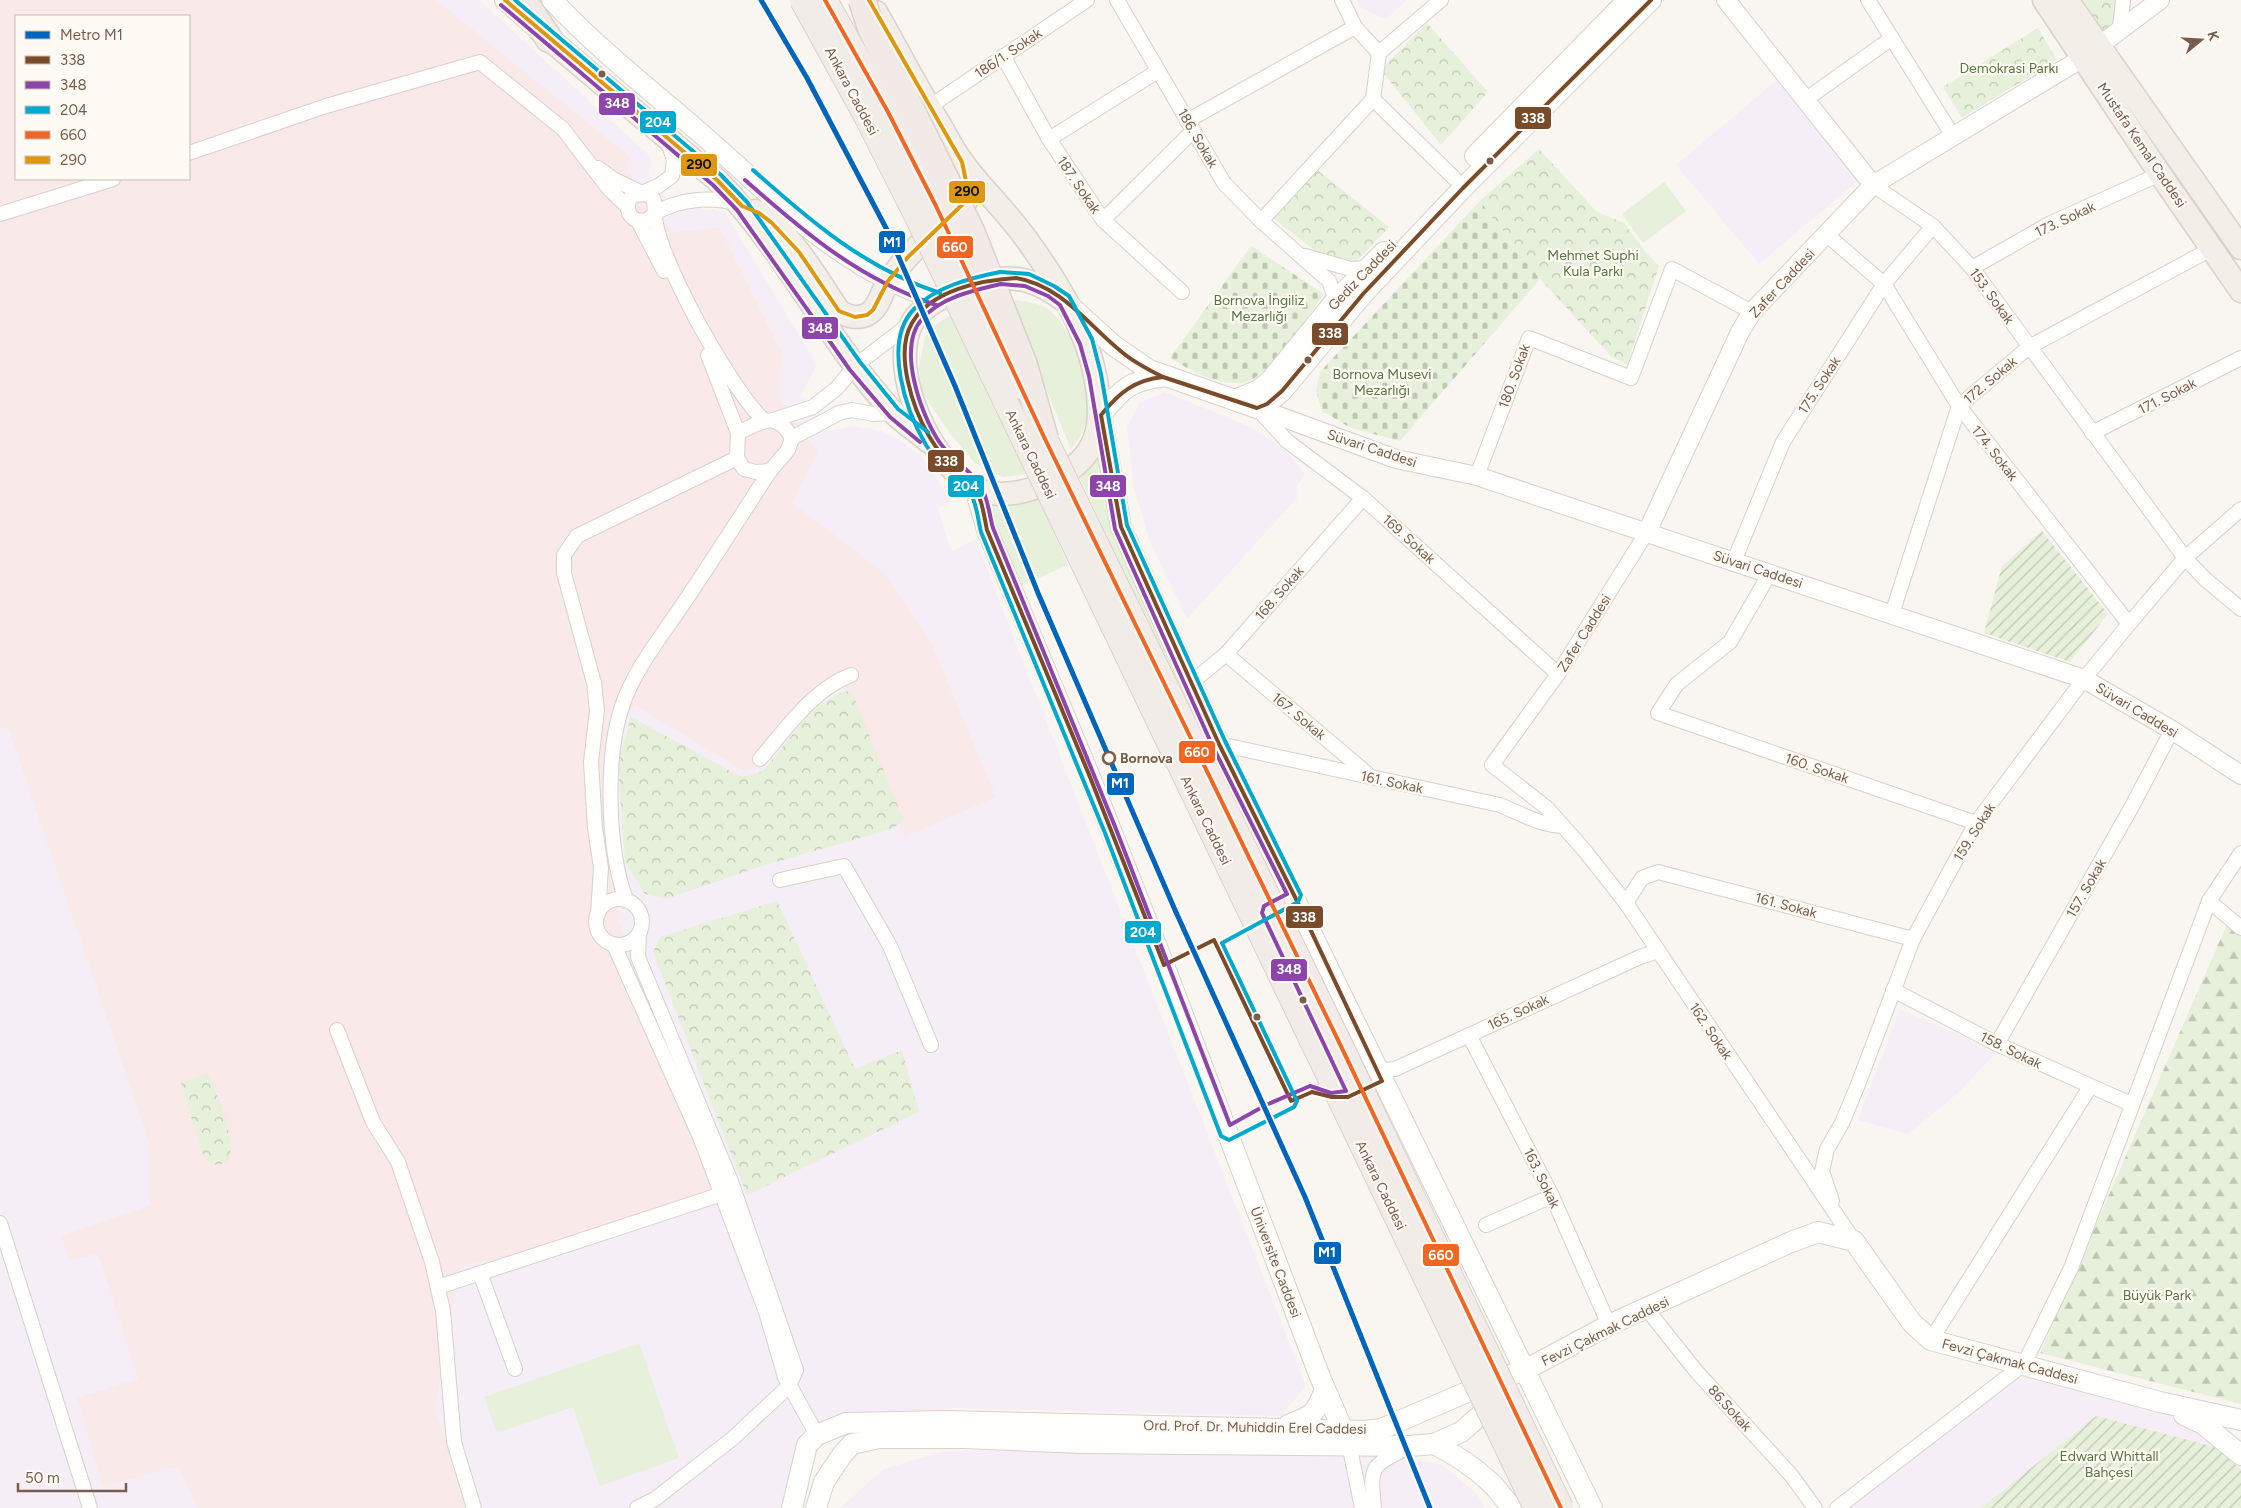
<svg xmlns="http://www.w3.org/2000/svg" width="2241" height="1508" viewBox="0 0 2241 1508" font-family="Figtree,sans-serif">
<defs>
<pattern id="forest-firs" width="22" height="20" patternUnits="userSpaceOnUse" patternTransform="scale(1.25)"><rect width="22" height="20" fill="#e7f0db"/><path d="M5 1l3.5 6h-7zM16 11l3.5 6h-7z" fill="#c0c6b4"/></pattern>
<pattern id="cemetery-stones" width="16" height="16" patternUnits="userSpaceOnUse" patternTransform="scale(1.25)"><rect width="16" height="16" fill="#e7f0db"/><path d="M2 7V4a2 2 0 0 1 4 0v3zM10 15v-3a2 2 0 0 1 4 0v3z" fill="#c0c6b4"/></pattern>
<pattern id="park-crowns" width="20" height="18" patternUnits="userSpaceOnUse" patternTransform="scale(1.25)"><rect width="20" height="18" fill="#e7f0db"/><path d="M2 6a3 3 0 1 1 6 0M12 15a3 3 0 1 1 6 0" fill="none" stroke="#c0c6b4"/></pattern>
<pattern id="garden-furrows" width="10" height="10" patternUnits="userSpaceOnUse" patternTransform="scale(1.25)"><rect width="10" height="10" fill="#e7f0db"/><path d="M-1 1l2-2M0 10L10 0M9 11l2-2" fill="none" stroke="#c0c6b4"/></pattern>
</defs>
<rect width="100%" height="100%" fill="#f9f5f0"/>
<g fill="#f6eef6" fill-rule="evenodd">
<path d="M0,0H479L651,157L649,175L674,208L692,207L724,211L817,365L801,395L828,431L853,426L884,432L902,441L924,459L952,501L938,508L951,552L975,539L1306,1386L1281,1416L954,1408L830,1417L804,1430L780,1508H0ZM16,16H189V179H16Z"/>
<polygon points="1357,0 1407,0 1386,19 1361,8"/>
<polygon points="1777,80 1860,179 1759,264 1676,165"/>
<polygon points="1165,392 1248,426 1284,449 1305,474 1296,488 1297,498 1187,619 1150,542 1134,488 1127,428 1139,403"/>
<polygon points="1900,1009 1996,1052 1958,1093 1908,1134 1858,1120"/>
<polygon points="2022,1373 2163,1411 2220,1447 2241,1466 2241,1508 1838,1508"/>
<polygon points="1223,1449 1374,1450 1442,1465 1476,1493 1485,1508 840,1508 884,1469 944,1451"/>
</g>
<path fill="#fae9e9" fill-rule="evenodd" d="M0,0H436L629,156L628,172L671,232L720,228L782,353L777,396L818,451L792,503L884,573L931,642L996,797L905,837L844,685L817,704L761,766L744,771L636,706L625,713L603,797L619,922L731,1203L460,1267L435,1408L468,1508H198L178,1466L103,1487L77,1398L138,1379L98,1254L70,1260L61,1236L150,1205L149,1143L8,727L0,729ZM16,16H189V179H16Z"/>
<g fill="#e7f0db">
<polygon points="1664,182 1686,211 1643,243 1622,214"/>
<path d="M1009,300C1022,301 1038,302 1049,310C1073,328 1094,389 1087,419C1084,431 1079,439 1071,449Z"/>
<polygon points="952,314 1028,474 1003,477 975,463 949,432 921,391 919,367 925,336 934,326"/>
<polygon points="1098,453 1101,488 1111,526 1276,877 1269,880 1078,474"/>
<polygon points="1038,498 1068,565 1019,587 988,502"/>
<polygon points="639,1343 679,1458 600,1486 573,1407 497,1433 484,1397"/>
</g>
<polygon fill="url(#forest-firs)" points="2228,922 2241,933 2241,1404 2040,1353"/>
<g fill="url(#cemetery-stones)">
<polygon points="1480,201 1540,279 1400,441 1351,428 1322,411 1316,391 1320,372"/>
<path d="M1251,246L1324,294C1308,316 1273,371 1249,381C1225,390 1189,370 1170,358Z"/>
</g>
<g fill="url(#park-crowns)">
<polygon points="2067,0 2123,0 2120,28 2101,46"/>
<polygon points="1427,23 1488,92 1441,145 1381,70"/>
<polygon points="2038,28 2057,60 1962,118 1943,87"/>
<polygon points="1539,149 1597,212 1624,223 1644,250 1659,266 1627,365 1611,356 1540,279 1480,201"/>
<polygon points="1316,169 1389,227 1353,265 1319,254 1273,218"/>
<polygon points="844,691 852,692 904,821 892,829 762,866 666,899 645,894 625,862 618,765 631,717 742,777 763,771 813,709"/>
<polygon points="777,901 855,1069 902,1050 919,1112 747,1195 653,952 660,937"/>
<path d="M209,1073C218,1099 234,1131 230,1159L222,1164L213,1165L206,1160L201,1150L181,1083Z"/>
</g>
<g fill="url(#garden-furrows)">
<polygon points="2042,531 2108,614 2070,662 1984,633 2002,566"/>
<polygon points="2096,1416 2219,1448 2241,1470 2241,1508 1981,1508"/>
</g>
<g fill="none" stroke-linecap="round" stroke-linejoin="round">
<g stroke="#d7d1cb" stroke-width="16">
<g id="minor">
<polyline points="1117,0 1224,183 1261,221 1329,281 1336,300"/>
<polyline points="1342,0 1355,27 1379,53"/>
<polyline points="1868,0 1953,136"/>
<polyline points="2120,28 2123,0"/>
<polyline points="1003,56 1049,139 1103,220 1182,292"/>
<polyline points="1373,99 1454,178"/>
<polyline points="1805,100 1892,38"/>
<polyline points="929,107 1087,0"/>
<polyline points="1187,121 1355,27"/>
<polyline points="1049,139 1158,71"/>
<polyline points="189,153 326,106 480,62 563,129 609,189 627,206"/>
<polyline points="598,168 613,179 642,193 658,186 672,176 674,160 668,142"/>
<polyline points="1873,185 1933,226 1972,268 2185,558 2205,579 2241,609"/>
<path d="M738,204C711,196 679,199 655,213C653,251 734,395 764,420"/>
<polyline points="0,214 113,179"/>
<polyline points="1103,220 1193,131"/>
<path d="M638,221L648,220L655,213L654,200L647,194L633,195C625,204 626,216 638,221L664,271"/>
<polyline points="1261,221 1373,99 1379,53 1441,0"/>
<polyline points="1827,235 1884,284 1959,406 2129,624"/>
<polyline points="1305,256 1351,269 1369,268"/>
<polyline points="1972,268 2049,224 2160,174"/>
<polyline points="708,355 738,433"/>
<polyline points="1257,408 1287,441 1363,498 1558,674"/>
<polyline points="773,420 813,407 837,388 855,366 911,323"/>
<polyline points="2092,433 2241,358"/>
<path d="M792,438C777,410 762,421 738,433L737,458L744,469L756,472L770,471L788,450L792,438L839,413L852,410L873,414L894,413"/>
<polyline points="1477,476 1529,338 1631,378 1672,269 1752,312"/>
<polyline points="1647,532 1558,674 1492,765 1547,808 1585,851 1626,903 1854,1241"/>
<polyline points="1734,561 1783,442 1884,284 1933,226"/>
<polyline points="1770,573 1730,642 1677,684 1658,713 1976,823"/>
<polyline points="1892,614 1959,406 2029,347 2213,248"/>
<polyline points="1226,654 1370,776"/>
<polyline points="1191,683 1226,654 1363,498"/>
<path d="M1219,744L1500,805C1519,813 1542,826 1563,826"/>
<path d="M760,759C787,728 812,690 851,675"/>
<polyline points="780,880 844,866 890,946 931,1045"/>
<circle cx="619" cy="922" r="23"/>
<path d="M626,900C607,847 604,751 625,698C639,663 664,633 685,601C714,558 742,514 770,471"/>
<polyline points="2209,901 2241,928"/>
<polyline points="1626,903 1642,878 1658,872 1913,939"/>
<polyline points="598,914 601,868 595,828 591,762 597,710 594,683 564,573 564,555 577,536 737,458"/>
<polyline points="614,945 700,1137 766,1312 785,1377 817,1435"/>
<polyline points="1893,990 1997,1044 2131,1104"/>
<polyline points="337,1030 373,1122 398,1162 432,1262 443,1311 454,1442 474,1508"/>
<polyline points="1469,1035 1552,1196 1609,1325"/>
<polyline points="1997,1044 2130,810 2172,730"/>
<polyline points="1377,1071 1395,1069 1640,957 1658,951"/>
<polyline points="1832,1201 1822,1171 1827,1149 1842,1123 1857,1087 1913,939 1976,823 2084,679 2129,624 2185,558 2241,509"/>
<polyline points="0,1223 90,1508"/>
<polyline points="1486,1225 1552,1196"/>
<polyline points="480,1273 515,1369"/>
<polyline points="438,1287 722,1194"/>
<polyline points="1646,1308 1696,1371 1791,1475 1815,1508"/>
<polyline points="1931,1340 2090,1087"/>
<polyline points="1349,1444 1362,1508"/>
<polyline points="637,1508 655,1499 732,1439 789,1386 796,1370 732,1184 638,957 639,934"/>
<path d="M1374,1508C1370,1467 1370,1466 1407,1448"/>
<polyline points="1837,1508 2024,1364 2071,1268 2209,901 2241,853"/>
</g>
</g>
<g stroke="#d7d1cb" stroke-width="20">
<g id="tertiary">
<polyline points="1726,0 1873,185"/>
<polyline points="1257,408 1396,459 1477,476 2084,679 2172,730 2241,775"/>
<polyline points="1647,532 1740,332 1752,312 1873,185 2084,57 2160,0"/>
</g>
</g>
<g stroke="#d9d2cb" stroke-width="22">
<g id="secondary">
<polyline points="505,0 532,24"/>
<path d="M552,0C597,48 649,89 698,131C772,195 843,272 938,299"/>
<polyline points="1475,156 1628,0"/>
<polyline points="1070,306 1113,345 1149,370 1257,408 1267,404 1282,391 1363,294 1463,188 1651,0"/>
<path d="M1167,376C1131,380 1123,387 1101,415L1121,527L1153,599L1219,744L1592,1508"/>
<polyline points="1235,400 1259,390 1270,381 1336,300 1384,252"/>
<polyline points="975,488 987,530 1090,777 1164,965 1320,1377 1349,1444"/>
<polyline points="2184,1415 2203,1424 2241,1455"/>
<path d="M1288,1425C1313,1415 1315,1416 1325,1389"/>
<path d="M1434,1444C1454,1454 1474,1467 1490,1482C1498,1489 1504,1500 1513,1508"/>
<polyline points="792,1508 807,1445 817,1435 846,1423 947,1421 1366,1431 1381,1429 1488,1383 1525,1370 1609,1325 1791,1242 1818,1232 1854,1241 1912,1323 1931,1340 2160,1402 2241,1420"/>
<polyline points="816,1508 824,1482 842,1455 852,1444 879,1438 963,1438 1082,1443 1410,1446 1434,1444 1461,1432 1499,1399"/>
</g>
</g>
<g stroke="#dad1cc" stroke-width="25">
<g id="primary">
<polyline points="2044,0 2160,174 2241,291"/>
<polyline points="2067,0 2241,248"/>
<path d="M876,12C897,49 917,88 940,125C947,137 954,151 963,163C983,190 1008,213 1027,240C1058,283 1090,334 1097,387C1103,427 1097,455 1060,476C1038,490 998,502 974,487C930,460 889,374 911,325C919,306 953,291 972,285C1012,273 1032,277 1065,301"/>
<path d="M538,27L549,39L717,180C785,250 827,340 893,412C903,423 917,431 928,441"/>
<path d="M755,211C786,224 820,283 839,311C848,317 859,319 868,314C880,307 881,292 888,282C908,251 940,226 966,201L967,186L962,162"/>
</g>
</g>
<g stroke="#dad1cc" stroke-width="29">
<polyline id="motorway" points="523,0 549,39"/>
</g>
<use href="#minor" stroke="#fefefd" stroke-width="14"/>
<use href="#tertiary" stroke="#fefefd" stroke-width="18"/>
<use href="#secondary" stroke="#fefefd" stroke-width="20"/>
<use href="#primary" stroke="#f3eee8" stroke-width="22"/>
<use href="#motorway" stroke="#f2eae7" stroke-width="26"/>
<g stroke="#dad1cc" stroke-width="26" stroke-linecap="butt">
<g id="trunk-bridge">
<polyline points="802,0 866,116 916,215 1536,1508"/>
<polyline points="825,0 888,112 936,206 1021,387"/>
<polyline points="1037,422 1338,1040 1561,1508"/>
</g>
</g>
<g stroke="#dad1cc" stroke-width="29" stroke-linecap="butt">
<polyline id="motorway-bridge" points="862,0 871,28 971,231 1024,365 1045,439"/>
</g>
<use href="#trunk-bridge" stroke="#f2ece8" stroke-width="24"/>
<use href="#motorway-bridge" stroke="#f2eae7" stroke-width="26"/>
<g stroke="#fffaf3" stroke-width="8">
<g id="bus-1">
<path d="M1016,278C1061,285 1089,326 1123,353C1135,363 1149,370 1163,377C1134,380 1119,393 1101,415L1121,527L1219,744L1295,897L1382,1081L1348,1097H1332L1312,1092L1291,1101L1214,940L1164,965L1090,777L987,530C984,516 982,498 974,487C968,479 960,475 954,469C944,459 936,448 929,436C913,409 894,353 912,323C931,290 982,280 1016,278Z"/>
<polyline points="1163,377 1257,408 1267,404 1282,391 1363,294 1463,188 1651,0"/>
</g>
</g>
<g stroke="#fffaf3" stroke-width="8">
<g id="bus-2">
<polyline points="501,5 713,185 737,210 850,370 890,417 920,442"/>
<path d="M745,180C805,233 859,279 936,305"/>
<path d="M1001,284L1025,286L1048,296L1060,305L1080,344L1089,376L1115,529L1213,747L1287,894L1264,906L1262,913L1346,1091L1331,1093L1310,1086L1266,1105L1230,1125L1116,829L993,528C989,514 988,497 980,484C968,468 949,458 938,440C920,412 897,347 922,319C941,297 975,290 1001,284Z"/>
</g>
</g>
<g stroke="#fffaf3" stroke-width="8">
<g id="bus-3">
<polyline points="515,0 721,175 747,202 860,362 898,409 928,432"/>
<path d="M753,170C812,222 864,268 940,293"/>
<path d="M1000,272C970,278 935,287 914,309C882,342 906,411 926,445C937,464 959,474 970,492C977,504 978,520 981,532L1105,833L1221,1136L1229,1140L1294,1107L1297,1101L1222,943L1298,902L1301,895L1225,741L1127,525L1101,374L1092,339L1069,296L1054,286L1029,274L1001,272"/>
</g>
</g>
<g stroke="#fffaf3" stroke-width="8">
<polyline id="bus-4" points="825,0 888,112 936,206 1045,439 1338,1040 1561,1508"/>
</g>
<g stroke="#fffaf3" stroke-width="8">
<polyline id="bus-5" points="505,0 717,180 742,206 759,213 772,223 799,252 839,311 855,317 867,315 873,310 888,281 908,257 966,201 967,186 962,162 869,0"/>
</g>
<use href="#bus-1" stroke="#7a4b2a" stroke-width="4"/>
<use href="#bus-2" stroke="#8e44ad" stroke-width="4"/>
<use href="#bus-3" stroke="#00a9ce" stroke-width="4"/>
<use href="#bus-4" stroke="#f26522" stroke-width="4"/>
<use href="#bus-5" stroke="#de970f" stroke-width="4"/>
<g stroke="#fffaf3" stroke-width="9">
<polyline id="metro-1" points="761,0 807,78 886,228 955,386 1038,593 1175,910 1305,1197 1430,1508"/>
</g>
<use href="#metro-1" stroke="#0065bd" stroke-width="5"/>
</g>
<g fill="#7a5c4d" stroke="#fffaf3" stroke-width="2">
<circle cx="602" cy="74" r="4.5"/>
<circle cx="1490" cy="161" r="4.5"/>
<circle cx="1308" cy="360" r="4.5"/>
<circle cx="1303" cy="1000" r="4.5"/>
<circle cx="1257" cy="1017" r="4.5"/>
</g>
<circle fill="#fffaf3" stroke="#7a5c4d" stroke-width="2.5" cx="1109" cy="758" r="6"/>
<g text-anchor="middle" stroke-width="4.5" stroke-linejoin="round" paint-order="stroke">
<g font-size="14" fill="#7a5c4d" stroke="#fffaf3">
<text transform="translate(1008 53) rotate(-34)" y="5">186/1. Sokak</text>
<text transform="translate(852 91) rotate(62)" y="5">Ankara Caddesi</text>
<text transform="translate(1198 138) rotate(60)" y="5">186. Sokak</text>
<text transform="translate(2142 145) rotate(56)" y="5">Mustafa Kemal Caddesi</text>
<text transform="translate(1079 185) rotate(56)" y="5">187. Sokak</text>
<text transform="translate(2065 219) rotate(-25)" y="5">173. Sokak</text>
<text transform="translate(1362 275) rotate(-46)" y="5">Gediz Caddesi</text>
<text transform="translate(1782 283) rotate(-47)" y="5">Zafer Caddesi</text>
<text transform="translate(1992 296) rotate(54)" y="5">153. Sokak</text>
<text transform="translate(1514 376) rotate(-70)" y="5">180. Sokak</text>
<text transform="translate(1990 380) rotate(-40)" y="5">172. Sokak</text>
<text transform="translate(1819 385) rotate(-57)" y="5">175. Sokak</text>
<text transform="translate(2167 396) rotate(-27)" y="5">171. Sokak</text>
<text transform="translate(1372 448) rotate(18)" y="5">Süvari Caddesi</text>
<text transform="translate(1995 453) rotate(52)" y="5">174. Sokak</text>
<text transform="translate(1031 454) rotate(64)" y="5">Ankara Caddesi</text>
<text transform="translate(1409 539) rotate(42)" y="5">169. Sokak</text>
<text transform="translate(1758 569) rotate(18)" y="5">Süvari Caddesi</text>
<text transform="translate(1279 593) rotate(-49)" y="5">168. Sokak</text>
<text transform="translate(1584 633) rotate(-58)" y="5">Zafer Caddesi</text>
<text transform="translate(2137 710) rotate(31)" y="5">Süvari Caddesi</text>
<text transform="translate(1299 716) rotate(40)" y="5">167. Sokak</text>
<text transform="translate(1817 768) rotate(19)" y="5">160. Sokak</text>
<text transform="translate(1392 782) rotate(12)" y="5">161. Sokak</text>
<text transform="translate(1206 820) rotate(64)" y="5">Ankara Caddesi</text>
<text transform="translate(1974 832) rotate(-58)" y="5">159. Sokak</text>
<text transform="translate(2086 888) rotate(-60)" y="5">157. Sokak</text>
<text transform="translate(1786 905) rotate(15)" y="5">161. Sokak</text>
<text transform="translate(1518 1012) rotate(-25)" y="5">165. Sokak</text>
<text transform="translate(1711 1031) rotate(56)" y="5">162. Sokak</text>
<text transform="translate(2011 1050) rotate(26)" y="5">158. Sokak</text>
<text transform="translate(1542 1178) rotate(64)" y="5">163. Sokak</text>
<text transform="translate(1381 1185) rotate(64)" y="5">Ankara Caddesi</text>
<text transform="translate(1276 1262) rotate(69)" y="5">Üniversite Caddesi</text>
<text transform="translate(1605 1331) rotate(-26)" y="5">Fevzi Çakmak Caddesi</text>
<text transform="translate(2010 1361) rotate(15)" y="5">Fevzi Çakmak Caddesi</text>
<text transform="translate(1730 1408) rotate(48)" y="5">86.Sokak</text>
<text transform="translate(1255 1427) rotate(1)" y="5">Ord. Prof. Dr. Muhiddin Erel Caddesi</text>
</g>
<g font-size="14" fill="#537a41" stroke="#fffaf3">
<text x="2009" y="73">Demokrasi Parkı</text>
<text x="1593" y="260">Mehmet Suphi<tspan x="1593" dy="16">Kula Parkı</tspan></text>
<text x="1259" y="305">Bornova İngiliz<tspan x="1259" dy="16">Mezarlığı</tspan></text>
<text x="1382" y="379">Bornova Musevi<tspan x="1382" dy="16">Mezarlığı</tspan></text>
<text x="2157" y="1300">Büyük Park</text>
<text x="2109" y="1461">Edward Whittall<tspan x="2109" dy="16">Bahçesi</tspan></text>
</g>
<g font-size="14" font-weight="bold" fill="#7a5c4d" stroke="#fffaf3" text-anchor="start">
<text x="1120" y="763">Bornova</text>
</g>
</g>
<g stroke="#fffaf3" stroke-width="2">
<rect x="598" y="92" width="38" height="24" rx="5" fill="#8e44ad"/>
<rect x="1514" y="106" width="38" height="24" rx="5" fill="#7a4b2a"/>
<rect x="639" y="110" width="38" height="24" rx="5" fill="#00a9ce"/>
<rect x="680" y="153" width="38" height="24" rx="5" fill="#de970f"/>
<rect x="948" y="180" width="38" height="24" rx="5" fill="#de970f"/>
<rect x="878" y="230" width="28" height="24" rx="5" fill="#0065bd"/>
<rect x="936" y="235" width="38" height="24" rx="5" fill="#f26522"/>
<rect x="801" y="316" width="38" height="24" rx="5" fill="#8e44ad"/>
<rect x="1311" y="322" width="38" height="24" rx="5" fill="#7a4b2a"/>
<rect x="927" y="449" width="38" height="24" rx="5" fill="#7a4b2a"/>
<rect x="947" y="474" width="38" height="24" rx="5" fill="#00a9ce"/>
<rect x="1089" y="474" width="38" height="24" rx="5" fill="#8e44ad"/>
<rect x="1178" y="740" width="38" height="24" rx="5" fill="#f26522"/>
<rect x="1106" y="772" width="29" height="24" rx="5" fill="#0065bd"/>
<rect x="1285" y="905" width="39" height="24" rx="5" fill="#7a4b2a"/>
<rect x="1124" y="920" width="38" height="24" rx="5" fill="#00a9ce"/>
<rect x="1270" y="958" width="38" height="24" rx="5" fill="#8e44ad"/>
<rect x="1313" y="1241" width="29" height="24" rx="5" fill="#0065bd"/>
<rect x="1422" y="1243" width="38" height="24" rx="5" fill="#f26522"/>
</g>
<g font-size="14" text-anchor="middle" font-weight="bold" fill="#fff">
<text x="617" y="108">348</text>
<text x="1533" y="123">338</text>
<text x="658" y="127">204</text>
<text x="892" y="247">M1</text>
<text x="955" y="252">660</text>
<text x="820" y="333">348</text>
<text x="1330" y="338">338</text>
<text x="946" y="466">338</text>
<text x="966" y="491">204</text>
<text x="1108" y="491">348</text>
<text x="1197" y="757">660</text>
<text x="1120" y="788">M1</text>
<text x="1304" y="922">338</text>
<text x="1143" y="937">204</text>
<text x="1289" y="974">348</text>
<text x="1327" y="1257">M1</text>
<text x="1441" y="1260">660</text>
</g>
<g font-size="14" text-anchor="middle" font-weight="bold" fill="#111">
<text x="699" y="169">290</text>
<text x="967" y="196">290</text>
</g>
<rect x="15" y="15" width="175" height="165" fill="#fffaf3" stroke="#cabbb1"/>
<rect x="25" y="31" width="25" height="8" fill="#0065bd" stroke="#cabbb1"/>
<text x="60" y="40" font-size="15" fill="#7a5c4d">Metro M1</text>
<rect x="25" y="56" width="25" height="8" fill="#7a4b2a" stroke="#cabbb1"/>
<text x="60" y="65" font-size="15" fill="#7a5c4d">338</text>
<rect x="25" y="81" width="25" height="8" fill="#8e44ad" stroke="#cabbb1"/>
<text x="60" y="90" font-size="15" fill="#7a5c4d">348</text>
<rect x="25" y="106" width="25" height="8" fill="#00a9ce" stroke="#cabbb1"/>
<text x="60" y="115" font-size="15" fill="#7a5c4d">204</text>
<rect x="25" y="131" width="25" height="8" fill="#f26522" stroke="#cabbb1"/>
<text x="60" y="140" font-size="15" fill="#7a5c4d">660</text>
<rect x="25" y="156" width="25" height="8" fill="#de970f" stroke="#cabbb1"/>
<text x="60" y="165" font-size="15" fill="#7a5c4d">290</text>
<g transform="translate(2201 40) rotate(72)" stroke="#fffaf3" stroke-width="4" paint-order="stroke">
<path d="M0-4L9 19L0 12L-9 19Z" fill="#7a5c4d"/>
<text y="-8" font-size="14" font-weight="bold" text-anchor="middle" fill="#7a5c4d">K</text>
</g>
<path d="M18 1483v8h108v-8" fill="none" stroke="#7a5c4d" stroke-width="2.5"/>
<text x="25" y="1483" font-size="15" fill="#7a5c4d" stroke="#fffaf3" stroke-width="4" paint-order="stroke">50 m</text>
</svg>
